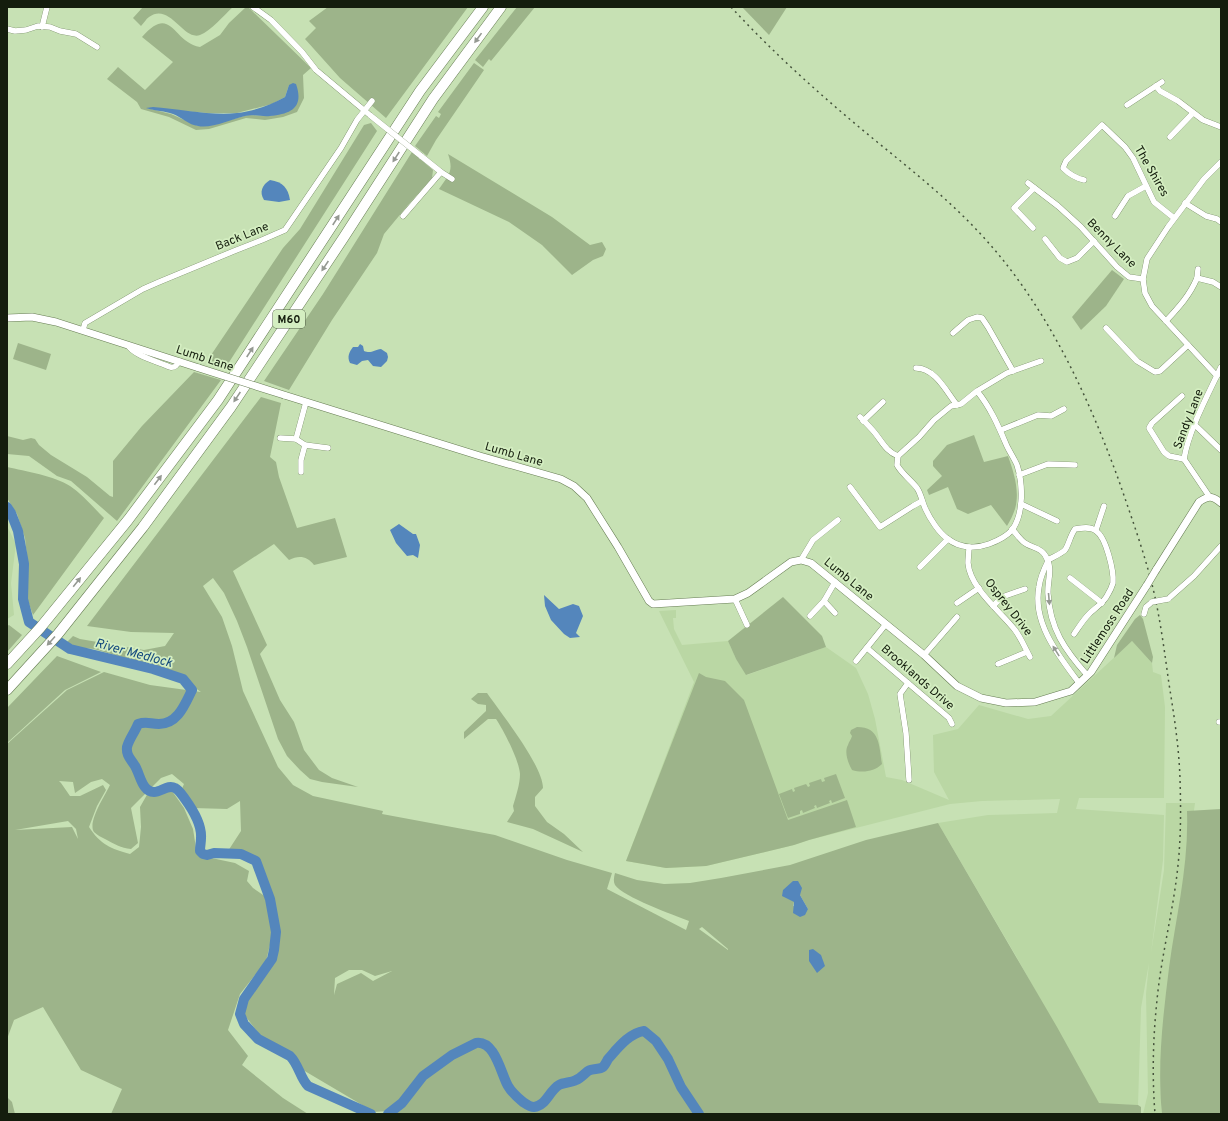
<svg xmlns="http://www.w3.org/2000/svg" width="1228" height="1121" viewBox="0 0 1228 1121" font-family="Overpass,sans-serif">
<rect width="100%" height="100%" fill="#c7e1b4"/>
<g fill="#bad7a4">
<polygon points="7,526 16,544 11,583 14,615 7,619"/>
<polygon points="676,610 676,618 673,618 674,629 682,645 728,641 736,659 747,675 826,647 856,668 868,694 875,719 886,777 902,780 949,800 934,772 933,735 958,729 979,705 1028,719 1051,716 1132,641 1152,663 1153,672 1161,675 1165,707 1164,798 1079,798 1076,809 1164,815 1163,860 1151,953 1164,870 1166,803 1195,803 1162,1038 1160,1085 1162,1114 1143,1114 1148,1093 1146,994 1149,963 1141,1008 1138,1105 1099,1104 1016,956 938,823 988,815 1057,813 1060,799 982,801 950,804 809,840 794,845 706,866 666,868 626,861 694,682 659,611"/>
</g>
<g fill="#9db48a" fill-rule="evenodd">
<path d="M143,7H233C224,15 211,31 200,35C183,41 170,2 149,17C146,19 144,23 141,26L133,18Z"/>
<path d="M246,7H248L311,68L303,75L304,98L297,112L283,117L265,120L246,118L209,129L196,130L169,117L141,109L137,102L107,79L118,67L145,90L173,62L142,37C172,3 172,42 200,47L220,35L229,23ZM289,85L286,112L270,116L248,115L211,125L198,126L171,114L147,108L207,113H237L272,104L285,97Z"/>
<polygon points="328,7 468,7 386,118 340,78 305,39 316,28 309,21"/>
<polygon points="517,7 535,7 491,61 489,59 483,67 475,60"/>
<polygon points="742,7 787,7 769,35"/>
<polygon points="474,63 484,70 436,140 427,156 415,146 436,116 439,118 441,114 438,112"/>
<polygon points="371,123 377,131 226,367 207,361 283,248 300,229 364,125"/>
<polygon points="412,152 433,170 432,178 408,205 384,234 377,253 332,320 289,390 264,381 323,294"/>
<path d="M448,154L552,217L590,245L602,242L606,249L603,256L593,260L572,275L542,245L509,222L439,189C449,175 454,171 448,154Z"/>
<polygon points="1112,270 1124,279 1106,306 1081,330 1072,317"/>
<polygon points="18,343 51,354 46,370 13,359"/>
<polygon points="194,372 221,380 117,521 71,481 57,476 29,456 7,454 7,436 23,440 31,438 35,439 39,445 51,455 87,477 110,496 113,497 113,461 142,426"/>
<path d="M261,397L281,403L270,457L276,462L279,477L297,528L335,518L347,557L314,565C307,556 299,555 289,560L274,544L233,571L267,645L260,654L280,700L294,722L304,750L319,770L332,778L358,787L322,782L310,779L300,770L287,756L278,739L247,647L237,621L224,593L213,578L203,586L222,617L232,646L243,691L278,767L293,785L313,796L383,811L382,814L495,835L567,860L612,873L607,889L686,930L689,921C674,915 623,897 615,885C613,881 614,877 615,873L637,880L664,884L690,883L721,878L790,865L866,840L938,823L1057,1027L1099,1103L1138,1105L1141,1107V1114H395L401,1110L374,1112L303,1070L292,1052L268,1041L259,1034L243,1013L246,1001L277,958L279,931L273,898L257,860L242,852L228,851L241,831L240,801L227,809L193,808L181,791L184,784L172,774L161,778L131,808L138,843L131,849C121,848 114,844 105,839C101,837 97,835 94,832C87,822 106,794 110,785L102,779L91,782L75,793L73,782L59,781L61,783L70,796H80L103,785L106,790L97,806L89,827C100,844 111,849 130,854L139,847L141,827L140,807L148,793L156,795L172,791L184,808L193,829L196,848L202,856L235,863L249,871L247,881L253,888L266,897L273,933L266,961L240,994L228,1030L248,1056L242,1065L283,1098L308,1114H111L122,1089L81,1070L43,1007L14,1020L7,1039V744L67,690L104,672L150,685L201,692L191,685L184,677L139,662L94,649L74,647L67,642L73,636L80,639L144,650L165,646L174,633L131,632L87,626ZM68,821L76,829L78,839L72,827L15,830ZM800,895L808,909L793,906L794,902ZM702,927L728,949V950L699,929ZM349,970H362L375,976L392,971L373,981L361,973L337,984L334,995L335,978Z"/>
<path d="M974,435L984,462L1008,456C1014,473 1020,491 1015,509C1013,515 1010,521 1007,526L991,505L968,514L957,509L948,487L929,495L927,490L942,476L933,466V461L947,445Z"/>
<path d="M7,467C25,471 55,476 70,486C82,494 94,508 104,518L33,615L27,598L28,566L25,538L17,514L7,498Z"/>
<polygon points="783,597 822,636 826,647 746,675 736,659 728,641"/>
<polygon points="1140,615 1143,619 1153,657 1152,663 1132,641 1114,658 1117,645 1135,619"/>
<polygon points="9,625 22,635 7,652 7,626"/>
<polygon points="57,656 101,672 65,690 7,743 7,708"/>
<polygon points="699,673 706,677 725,681 744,700 788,820 847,800 856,827 809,840 794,845 706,866 666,868 626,861"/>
<path d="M478,693H487C501,713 543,766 543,788L535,797V806L547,822L564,834L583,852L533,829L507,822L514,811L513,806C516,796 520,784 520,774C519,760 504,731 496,719H488L464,739V732L486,711V705L478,704L471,699Z"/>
<path d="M857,727C880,727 879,745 882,764C874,772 862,773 852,770C848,763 844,752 848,745C849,741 851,740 852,736L850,733L851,730Z"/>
<polygon points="836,774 845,798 832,803 831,800 829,801 830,803 817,808 816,805 814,806 815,808 803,813 802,810 800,811 800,814 788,818 779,794 792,789 793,792 795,791 794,788 806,784 808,787 810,786 809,783 821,779 822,782 825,781 824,778"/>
<path d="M1221,809V1114H1162C1157,1066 1163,1016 1169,968C1176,916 1189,865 1187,811Z"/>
<polygon points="7,1097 12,1102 15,1114 7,1114"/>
</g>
<g fill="#5486bc">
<path d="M293,83L296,84C304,107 292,114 270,116C262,117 253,114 245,116C232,119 211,129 198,126C189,125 181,117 173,114C165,111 155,111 146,108L153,107C179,109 213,116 237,113C254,111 271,105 285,97L289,85Z"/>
<path d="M270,180C283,182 288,188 290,200L279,202L264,200C259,192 262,185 270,180Z"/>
<path d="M360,344L363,346L364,351C371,354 374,350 381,349L387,353L388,357L387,361L381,367L373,366L368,360L362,361L357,365L350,363C347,357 349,352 353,347H358Z"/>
<polygon points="399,524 413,534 416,534 420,545 418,558 413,555 407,556 396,543 390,530"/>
<polygon points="544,595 559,609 573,604 579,606 583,616 576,633 580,637 570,638 564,634 551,620 545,606"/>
<polygon points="793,881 798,881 802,888 800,895 808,909 805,915 800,917 793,913 794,902 782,896 783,890"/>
<polygon points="813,949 821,955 825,966 817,973 809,961 809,950"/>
</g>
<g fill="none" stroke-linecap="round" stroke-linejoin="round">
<g stroke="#5486bc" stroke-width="10">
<path d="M7,507L11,513L18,531L24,564L23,599L29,622L70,649L153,669L183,679L192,690C185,704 178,724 159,724C150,724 147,721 138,724C135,732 129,739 127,747C126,756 131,759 135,766C140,774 142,792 154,792C161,792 168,784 175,788C179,790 182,795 185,799C193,810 202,824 201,838C201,843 200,846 200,851L203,854L207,855L214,853L241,854L256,861L270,899L276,932L274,950L272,959L244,999L240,1014L244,1024L258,1039L290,1056C299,1065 300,1078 308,1086L371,1114"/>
<path d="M388,1114L402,1103L423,1076L452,1055L476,1043C495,1040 501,1074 508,1086C512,1093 517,1097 523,1102C526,1104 530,1107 534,1107C546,1106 549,1091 559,1085C564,1082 571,1083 576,1080C581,1078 584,1074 588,1071C593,1068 599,1070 603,1067C605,1065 607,1061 608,1059C617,1049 629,1033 644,1031L656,1041L668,1059L681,1087L699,1114"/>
</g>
<g stroke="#677d54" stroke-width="6">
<g id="minor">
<polyline points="253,7 271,20 302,52 316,70 371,116"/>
<polyline points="42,27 47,7"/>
<polyline points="7,29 15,31 26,30 38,26 50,27 60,31 76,34 97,47"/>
<polyline points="1156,86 1160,91 1178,101 1203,120 1221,127"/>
<polyline points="1127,105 1162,82"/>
<polyline points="1170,137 1193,113"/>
<polyline points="421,156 441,172 452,179"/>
<path d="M1084,180C1075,178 1070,175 1063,168L1066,161L1102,125L1125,147L1133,158L1154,202L1174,218"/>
<polyline points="1028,183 1058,206 1081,227 1117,267 1129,277 1143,279 1145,293 1152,306 1217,376"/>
<polyline points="1185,203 1206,216 1217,219 1221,222"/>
<polyline points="403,216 441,172"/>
<polyline points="1115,216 1128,196 1146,186"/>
<polyline points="1033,228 1014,208 1034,188"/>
<polyline points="1045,239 1060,258 1067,262 1077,258 1094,241"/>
<polyline points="1197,278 1198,269"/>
<polyline points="1143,279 1147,259 1168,227 1204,179 1221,162"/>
<path d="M1166,321C1179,307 1190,295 1197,278L1213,282L1221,287"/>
<polyline points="1106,328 1137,361 1155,372 1160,371 1188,345"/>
<polyline points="83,330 85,323 143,289 159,282 234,251 262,240 285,230 341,148 357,120 372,101"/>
<polyline points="953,333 968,320 977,317 982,318 988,327 1013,371"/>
<path d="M128,345C132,355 159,362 170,367C175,368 177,366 179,361"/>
<path d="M916,368C935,368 946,391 957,405"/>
<path d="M977,391C990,407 998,425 1006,444C1009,451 1014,458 1017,465C1023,483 1024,514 1012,530C1006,537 997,541 989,544C975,549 960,548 948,539C939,533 930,519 925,508C922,501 921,494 917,488C911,480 902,474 897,465L898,456L919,437L934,420L951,406L961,404L977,391L1007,373L1041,361"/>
<polyline points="1182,396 1152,423 1149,428 1164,452 1169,456 1184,459"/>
<path d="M860,417C865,422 871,428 875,433C883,443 886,451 898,456"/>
<polyline points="863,421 883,402"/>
<polyline points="1195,425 1221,450"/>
<polyline points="1001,430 1038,415 1051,416 1064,409"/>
<polyline points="280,438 296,439 306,402"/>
<polyline points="296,439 305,445 301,460 301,472"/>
<polyline points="305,445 328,448"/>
<polyline points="1019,475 1048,464 1075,465"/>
<polyline points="850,487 880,527 913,506 922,501"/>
<path d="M1209,496L1184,459C1189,429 1208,395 1221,367"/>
<polyline points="1021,504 1057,521"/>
<path d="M1012,529C1016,533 1020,540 1025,543C1032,548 1040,547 1045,555C1054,569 1047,580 1048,594C1050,629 1065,650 1087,675"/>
<polyline points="1096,530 1104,506"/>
<path d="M969,547C969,552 968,558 968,563C970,588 1000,611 1015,630C1021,638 1025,648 1030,657"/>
<polyline points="801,560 813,540 838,520"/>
<path d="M1048,560C1053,557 1061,554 1065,550C1069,544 1070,536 1075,529C1081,528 1090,526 1096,531C1106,537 1114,571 1113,583C1112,586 1110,591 1108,594C1104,603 1095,608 1089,614C1083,620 1079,627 1074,634"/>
<path d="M1048,561C1044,569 1040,578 1039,587C1032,623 1059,656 1079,683"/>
<polyline points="920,567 948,539"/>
<polyline points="1070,578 1102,603"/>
<polyline points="735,599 747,625"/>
<polyline points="1168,599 1194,576 1221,546"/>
<polyline points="824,601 835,613"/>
<polyline points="957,603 979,588"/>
<polyline points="993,606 1002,597 1025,589"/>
<polyline points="1144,614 1146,607 1152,602"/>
<polyline points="810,616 824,601 835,582"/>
<polyline points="867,648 949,718 952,724"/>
<polyline points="924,655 957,617"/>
<polyline points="856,661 886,624"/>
<polyline points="998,664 1027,652"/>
<polyline points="908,683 900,694 906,733 909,780"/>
<polyline points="1219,722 1221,722"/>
</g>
</g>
<g stroke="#677d54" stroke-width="8">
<g id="tertiary">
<polyline points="7,318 32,317 56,322 199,368"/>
<polyline points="284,395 480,456 561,479 574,486 587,498 618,547 649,601 653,604 735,599 748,593 791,562 801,560 811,563 924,655 957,686 981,698 1006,703 1035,702 1071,691 1091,672 1147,585"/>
<path d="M1156,570L1199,502C1208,496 1212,495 1221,503"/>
</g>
</g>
<g stroke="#677d54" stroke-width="11">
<g id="motorway">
<polyline points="7,664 40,628 128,520 218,400 420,91 483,7"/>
<polyline points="7,690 58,634 143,527 231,407 344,237 433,99 501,7"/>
</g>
</g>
<use href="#minor" stroke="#fff" stroke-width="5.5"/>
<use href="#tertiary" stroke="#fff" stroke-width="7"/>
<use href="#motorway" stroke="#fff" stroke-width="10"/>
<path stroke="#46543c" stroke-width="1.5" stroke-dasharray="2 4" stroke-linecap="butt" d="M731,7C767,46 806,82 846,116C888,152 933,185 971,224C1042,296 1085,388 1119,481C1132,519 1146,557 1155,597C1161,625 1165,655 1169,684C1174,715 1179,747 1180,779C1181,811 1181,842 1177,874C1172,916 1161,958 1157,1000C1153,1038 1152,1076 1155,1114"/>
<g stroke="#677d54" stroke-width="6" stroke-linecap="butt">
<g id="minor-bridge">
<polyline points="371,116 421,156"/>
<polyline points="1152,602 1168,599"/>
</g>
</g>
<g stroke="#677d54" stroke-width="8" stroke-linecap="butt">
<g id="tertiary-bridge">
<polyline points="199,368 284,395"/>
<polyline points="1147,585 1156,570"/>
</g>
</g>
<use href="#minor-bridge" stroke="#fff" stroke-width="5.5"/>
<use href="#tertiary-bridge" stroke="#fff" stroke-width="7"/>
</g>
<defs><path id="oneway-solid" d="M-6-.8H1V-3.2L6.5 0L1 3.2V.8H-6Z"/></defs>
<g fill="#959992">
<use href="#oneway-solid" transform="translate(478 38) rotate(126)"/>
<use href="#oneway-solid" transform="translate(396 157) rotate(123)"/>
<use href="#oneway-solid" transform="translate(336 220) rotate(-57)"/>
<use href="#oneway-solid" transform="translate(325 266) rotate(124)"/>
<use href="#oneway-solid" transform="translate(250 352) rotate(-57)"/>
<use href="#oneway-solid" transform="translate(237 397) rotate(124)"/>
<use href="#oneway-solid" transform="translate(158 480) rotate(-53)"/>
<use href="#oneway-solid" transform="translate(77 582) rotate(-51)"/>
<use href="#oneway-solid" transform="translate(1049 599) rotate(85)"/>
<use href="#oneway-solid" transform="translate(51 641) rotate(132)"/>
<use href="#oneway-solid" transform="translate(1056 651) rotate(-122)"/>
</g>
<g text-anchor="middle" stroke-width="3.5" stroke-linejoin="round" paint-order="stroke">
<rect fill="#d4eec1" stroke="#4e5c43" stroke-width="1" x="273" y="310" width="32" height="18" rx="3"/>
<g font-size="11" font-weight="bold" fill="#141d0d">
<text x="289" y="323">M60</text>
</g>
<g font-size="12" fill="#141d0d" stroke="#d4eec1">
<text transform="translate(1152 171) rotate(60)" y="4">The Shires</text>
<text transform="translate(242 236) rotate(-22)" y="4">Back Lane</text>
<text transform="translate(1112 243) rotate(45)" y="4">Benny Lane</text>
<text transform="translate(205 358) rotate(18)" y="4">Lumb Lane</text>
<text transform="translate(1188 419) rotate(-69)" y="4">Sandy Lane</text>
<text transform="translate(514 454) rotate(16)" y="4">Lumb Lane</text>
<text transform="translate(849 579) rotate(39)" y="4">Lumb Lane</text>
<text transform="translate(1009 607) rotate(52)" y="4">Osprey Drive</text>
<text transform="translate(1107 626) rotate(-57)" y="4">Littlemoss Road</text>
<text transform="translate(918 677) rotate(41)" y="4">Brooklands Drive</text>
</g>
<g font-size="13" font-style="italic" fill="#14497d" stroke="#d4eec1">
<text transform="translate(134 652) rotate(15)" y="5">River Medlock</text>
</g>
</g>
<rect width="1228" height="1121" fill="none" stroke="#141d0d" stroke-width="16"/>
</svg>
